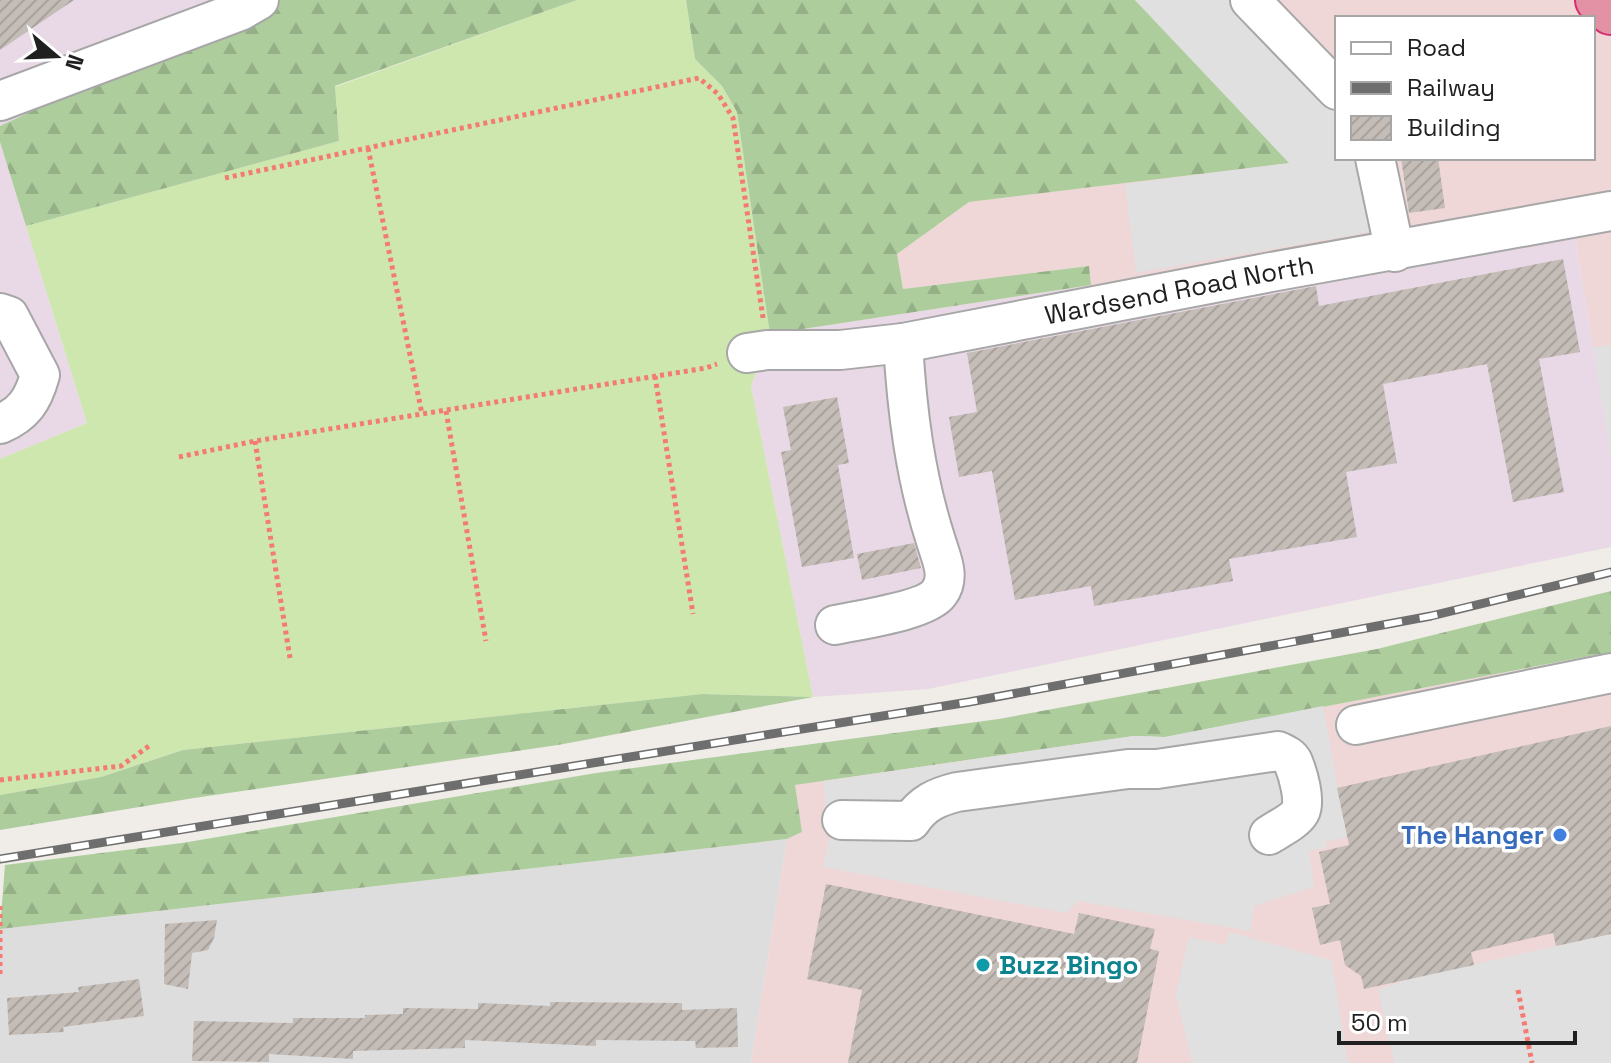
<svg xmlns="http://www.w3.org/2000/svg" width="1611" height="1063" viewBox="0 0 1611 1063" font-family="'Space Grotesk',sans-serif">
<defs>
<pattern id="forest-firs" width="22" height="20" patternUnits="userSpaceOnUse" patternTransform="scale(2)"><rect width="22" height="20" fill="#adcd9d"/><path d="M5 1l3.5 6h-7zM16 11l3.5 6h-7z" fill="#95b087"/></pattern>
<pattern id="building-hatch" width="6" height="6" patternUnits="userSpaceOnUse" patternTransform="scale(2)"><rect width="6" height="6" fill="#c4bcb6"/><path d="M-1 1l2-2M0 6l6-6M5 7l2-2" fill="none" stroke="#a8a19c"/></pattern>
</defs>
<rect width="100%" height="100%" fill="#f0ece7"/>
<polygon fill="#dedddd" points="787,839 751,1063 0,1063 0,929"/>
<g fill="#f0d7d7" fill-rule="evenodd">
<path d="M1135,0H1611V458L1572,218L1088,308L1091,285L1089,266L903,289L897,254L969,202L1289,163ZM1337,18H1593V158H1337Z"/>
<polygon points="1611,652 1611,1063 751,1063 787,839 802,832 794,785 1134,736 1165,737"/>
</g>
<g fill="#e9d9e6">
<polygon points="0,0 272,0 0,126"/>
<polygon points="0,142 87,423 0,459"/>
<polygon points="1572,218 1611,458 1611,547 928,689 813,697 751,386 770,334 1091,285 1089,307"/>
</g>
<polygon fill="#cde7af" points="577,0 686,0 695,59 722,86 737,112 770,334 751,386 813,697 702,694 183,750 101,777 0,795 0,459 87,423 26,226 339,141 335,87"/>
<g fill="url(#forest-firs)">
<polygon points="272,0 577,0 335,86 339,141 26,226 0,142 0,126"/>
<polygon points="686,0 1135,0 1290,163 969,202 897,254 903,289 1089,266 1091,285 770,334 737,112 722,86 695,59"/>
<polygon points="1611,591 1611,652 1165,737 1134,736 795,785 802,832 787,839 0,929 5,865 182,843 596,773 999,719 1377,649"/>
<polygon points="702,694 813,697 558,745 194,798 0,830 0,795 101,777 183,750"/>
</g>
<g fill="#e0e0e0">
<polygon points="1135,0 1231,0 1337,106 1337,158 1357,158 1370,232 1136,273 1125,184 1289,163"/>
<polygon points="1611,345 1611,458 1593,347"/>
<polygon points="1323,706 1347,837 1325,842 1326,848 1309,851 1314,887 1254,906 1250,931 1078,901 1066,913 823,867 830,838 823,781 1134,736 1165,737"/>
<polygon points="1229,932 1331,960 1348,1063 1192,1063 1176,995 1189,937 1226,945"/>
<polygon points="1611,934 1611,1063 1394,1063 1378,990 1412,978"/>
</g>
<g fill="url(#building-hatch)">
<polygon points="0,0 74,0 0,50"/>
<polygon points="1401,158 1438,158 1445,208 1409,213"/>
<polygon points="1563,259 1580,352 1539,359 1564,492 1513,502 1487,364 1383,384 1397,463 1346,472 1357,537 1229,559 1233,581 1094,606 1091,586 1015,600 992,471 959,477 949,417 977,412 967,353 1316,286 1319,306"/>
<polygon points="837,397 849,463 838,465 854,558 802,567 781,452 791,450 783,407"/>
<polygon points="914,543 921,568 862,580 857,554"/>
<polygon points="1611,726 1611,934 1556,946 1553,933 1471,952 1474,965 1364,989 1361,976 1345,965 1340,940 1320,945 1312,908 1330,904 1319,852 1349,845 1337,788"/>
<polygon points="826,884 1074,934 1079,913 1155,929 1150,949 1159,951 1137,1063 848,1063 862,990 807,979"/>
<polygon points="217,920 214,938 208,950 192,953 188,989 164,984 165,924"/>
<polygon points="139,979 144,1016 63,1027 64,1032 9,1035 7,998 79,992 78,987"/>
<polygon points="550,1002 682,1003 682,1010 737,1008 738,1047 696,1048 695,1041 596,1040 596,1046 465,1040 465,1048 353,1051 353,1059 269,1054 269,1062 192,1061 194,1021 293,1023 293,1018 365,1018 365,1015 403,1014 403,1008 478,1009 478,1003 550,1006"/>
</g>
<g fill="none" stroke-linecap="round" stroke-linejoin="round">
<g stroke="#a7a7a7" stroke-width="42">
<g id="minor">
<polyline points="1250,0 1337,90"/>
<polyline points="0,101 240,11 259,0"/>
<polyline points="1375,158 1395,252"/>
<path d="M0,313L9,316L40,375C33,400 24,414 0,424"/>
<path id="s1" d="M747,353L767,350H840L903,343L1271,272L1611,211"/>
<path d="M835,625C857,620 926,611 939,593C951,577 941,558 936,541C915,476 907,411 903,343"/>
<polyline points="1356,725 1611,673"/>
<path d="M842,820L911,821C923,803 937,797 957,792L1128,769H1157L1278,751C1284,754 1290,756 1293,762C1298,774 1306,801 1300,812C1295,821 1278,829 1269,835"/>
</g>
</g>
<g stroke="#d42e6e" stroke-width="48">
<polyline id="highway" points="1598,0 1611,12"/>
</g>
<g stroke="#f47b74" stroke-width="5" stroke-dasharray="4 4" stroke-linecap="butt">
<polyline points="368,148 422,414"/>
<polyline points="225,178 699,78 718,94 733,118 763,318"/>
<polyline points="655,376 693,614"/>
<polyline points="446,411 486,641"/>
<polyline points="255,441 290,658"/>
<polyline points="179,457 255,441 706,368 717,364"/>
<polyline points="0,780 121,766 149,746"/>
<polyline points="0,906 0,978"/>
<polyline points="1518,990 1532,1063"/>
</g>
<use href="#minor" stroke="#fff" stroke-width="38"/>
<use href="#highway" stroke="#e392a5" stroke-width="44"/>
<g stroke="#6e6e6e" stroke-width="9">
<polyline id="rail" points="0,859 969,702 1431,616 1611,572"/>
</g>
<use href="#rail" stroke="#fff" stroke-width="6" stroke-dasharray="18" stroke-linecap="butt"/>
</g>
<circle fill="#3f7fe0" stroke="#fff" stroke-width="3" cx="1560" cy="835" r="8"/>
<circle fill="#0f9aa8" stroke="#fff" stroke-width="3" cx="983" cy="965" r="8"/>
<g text-anchor="middle" stroke-width="7" stroke-linejoin="round" paint-order="stroke">
<g font-size="26" fill="#202020" stroke="#fff">
<text dy="9" stroke="none"><textPath href="#s1" startOffset="438">Wardsend Road North</textPath></text>
</g>
<g font-size="26" font-weight="bold" fill="#366cbe" stroke="#fff" text-anchor="end">
<text x="1544" y="844">The Hanger</text>
</g>
<g font-size="26" font-weight="bold" fill="#0d838f" stroke="#fff" text-anchor="start">
<text x="999" y="974">Buzz Bingo</text>
</g>
</g>
<rect x="1335" y="16" width="260" height="144" fill="#ffffff" stroke="#a6a6a6" stroke-width="2"/>
<rect x="1351" y="42" width="40" height="12" fill="#ffffff" stroke="#a6a6a6" stroke-width="2"/>
<text x="1407" y="56" font-size="24" fill="#202020">Road</text>
<rect x="1351" y="82" width="40" height="12" fill="#6e6e6e" stroke="#a6a6a6" stroke-width="2"/>
<text x="1407" y="96" font-size="24" fill="#202020">Railway</text>
<rect x="1351" y="116" width="40" height="24" fill="url(#building-hatch)" stroke="#a6a6a6" stroke-width="2"/>
<text x="1407" y="136" font-size="24" fill="#202020">Building</text>
<g transform="translate(56 56) rotate(109)" stroke="#ffffff" stroke-width="6" paint-order="stroke">
<path d="M0-6L14 30L0 20L-14 30Z" fill="#202020"/>
<text y="-12" font-size="22" font-weight="bold" text-anchor="middle" fill="#202020">N</text>
</g>
<path d="M1339 1031v12h236v-12" fill="none" stroke="#202020" stroke-width="4"/>
<text x="1351" y="1031" font-size="24" fill="#202020" stroke="#ffffff" stroke-width="6" paint-order="stroke">50 m</text>
</svg>
